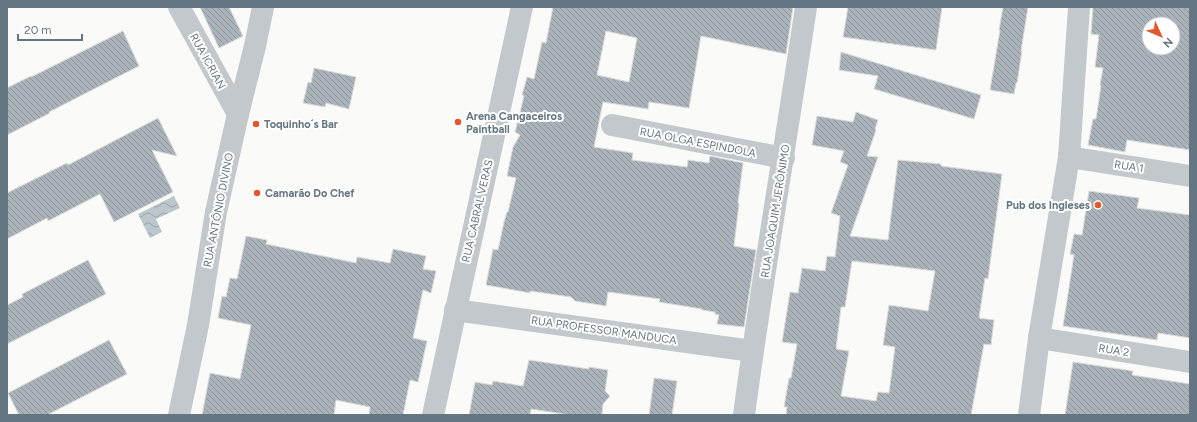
<svg xmlns="http://www.w3.org/2000/svg" width="1197" height="422" viewBox="0 0 1197 422" font-family="Figtree,sans-serif">
<defs>
<pattern id="water-waves" width="16" height="10" patternUnits="userSpaceOnUse"><rect width="16" height="10" fill="#bbc7cb"/><path d="M0 5q4-4 8 0t8 0" fill="none" stroke="#9ca6aa"/></pattern>
<pattern id="building-back-hatch" width="6" height="6" patternUnits="userSpaceOnUse"><rect width="6" height="6" fill="#aab3b9"/><path d="M-1 5l2 2M0 0l6 6M5-1l2 2" fill="none" stroke="#8e969c"/></pattern>
</defs>
<rect width="100%" height="100%" fill="#fafaf8"/>
<polygon fill="url(#water-waves)" points="174,196 180,208 156,219 162,232 150,238 138,214"/>
<g fill="url(#building-back-hatch)" stroke="#dcdcda" fill-rule="evenodd">
<polygon points="200,7 229,7 243,36 219,48"/>
<path d="M553,7H793L786,54L701,36L689,108L649,102L648,109L603,102L594,147L633,153L632,160L687,167L688,160L709,163L710,156L743,163L738,203L739,204L734,246L756,250L744,327L717,324L719,315L715,314V312L702,310V309L659,302L660,299L608,292L606,306L575,301L571,297L530,291V293L486,285L493,249L498,250L504,222L507,212H508L516,178L507,176L513,147L520,135L515,132L524,96L522,95L527,77L534,79L542,42L546,43ZM606,31L637,38L629,82L597,75Z"/>
<polygon points="848,7 942,7 936,50 843,37"/>
<polygon points="1003,7 1028,7 1021,51 1022,51 1017,83 1016,83 1014,94 990,90 1000,30 999,30"/>
<path d="M1093,7H1190V150L1127,140L1125,152L1088,145L1093,119H1096L1101,86L1100,85L1103,68L1095,67L1099,35L1091,34ZM1149,24H1173V48H1149Z"/>
<polygon points="123,31 139,66 49,112 50,113 7,135 7,88 31,76 31,77"/>
<polygon points="841,52 981,95 974,119 874,89 878,76 839,70"/>
<polygon points="314,68 356,77 349,109 326,103 325,107 303,103 308,82 311,83"/>
<path d="M856,112L878,120L875,129L876,130L867,156L878,157L850,236L888,240L898,160L941,164V166L1002,174L988,279L985,278L979,318L994,320L991,345L984,344L971,415H786L787,407H784L789,378H791L797,344L782,342L790,292L798,293L802,268L825,271L827,256L835,257L840,216L831,213L848,165L840,162L844,151L812,145L817,116L853,122ZM852,261L935,271L928,311L889,305L883,345L895,347L889,393L878,392L876,401L841,396L849,351L836,349L841,307H845Z"/>
<polygon points="158,118 177,156 152,150 173,192 114,222 100,194 48,221 47,218 7,239 7,193 67,163 68,165"/>
<polygon points="1089,191 1139,198 1137,208 1190,215 1190,338 1158,333 1157,340 1063,326 1074,255 1070,254 1074,234 1082,235"/>
<polygon points="246,236 267,240 266,244 356,263 357,257 390,263 393,249 426,256 423,269 436,271 431,293 423,290 413,338 427,341 418,382 410,380 403,415 369,415 370,407 336,400 334,415 202,415 210,373 240,379 251,325 218,318 222,296 226,297 230,278 237,279"/>
<polygon points="88,260 106,294 7,344 7,305 23,297 22,294"/>
<polygon points="109,340 127,374 47,415 19,415 8,393"/>
<polygon points="529,360 589,369 589,367 608,370 605,391 610,396 603,404 602,415 570,415 531,409 530,415 469,415 475,382 492,385 493,381 523,386"/>
<polygon points="1073,362 1133,371 1132,375 1190,384 1190,415 1065,415"/>
<polygon points="654,378 677,381 672,415 649,415"/>
</g>
<g fill="none" stroke-linecap="round" stroke-linejoin="round">
<g stroke="#c3c8cc" stroke-width="22">
<polyline points="179,7 238,114"/>
<polyline points="612,125 784,158"/>
<polyline points="1069,157 1190,176"/>
<polyline points="455,310 752,351"/>
<polyline points="1039,338 1190,362"/>
<polyline points="179,415 198,325 216,212 238,114 255,46 263,7"/>
<polyline points="433,415 522,7"/>
<path d="M744,415C762,279 786,143 806,7"/>
<polyline points="1029,415 1039,338 1069,157 1079,7"/>
</g>
</g>
<g fill="#e4572e" stroke="#fff" stroke-width="1.5">
<circle cx="458" cy="122" r="4"/>
<circle cx="256" cy="124" r="4"/>
<circle cx="257" cy="193" r="4"/>
<circle cx="1098" cy="205" r="4"/>
</g>
<g text-anchor="middle" stroke-width="4" stroke-linejoin="round" paint-order="stroke">
<g font-size="11" fill="#657683" stroke="#fff">
<text transform="translate(208 61) rotate(61)" y="4">RUA ICRIAN</text>
<text transform="translate(698 142) rotate(11)" y="4">RUA OLGA ESPINDOLA</text>
<text transform="translate(1129 166) rotate(9)" y="4">RUA 1</text>
<text transform="translate(218 210) rotate(-79)" y="4">RUA ANTÔNIO DIVINO</text>
<text transform="translate(477 211) rotate(-77)" y="4">RUA CABRAL VERAS</text>
<text transform="translate(775 211) rotate(-81)" y="4">RUA JOAQUIM JERÔNIMO</text>
<text transform="translate(604 330) rotate(8)" y="4">RUA PROFESSOR MANDUCA</text>
<text transform="translate(1114 350) rotate(9)" y="4">RUA 2</text>
</g>
<g font-size="11" font-weight="bold" fill="#657683" stroke="#fff" text-anchor="start">
<text x="466" y="120">Arena Cangaceiros<tspan x="466" dy="13">Paintball</tspan></text>
<text x="264" y="128">Toquinho´s Bar</text>
<text x="265" y="197">Camarão Do Chef</text>
<text x="1090" y="209" text-anchor="end">Pub dos Ingleses</text>
</g>
</g>
<rect width="1197" height="422" fill="none" stroke="#657683" stroke-width="16"/>
<g transform="translate(1161 36) rotate(134)"><circle r="19" fill="#ffffff" stroke="#c1c8cd"/>
<path d="M0-3L7 15L0 10L-7 15Z" fill="#e4572e"/>
<text y="-6" font-size="11" font-weight="bold" text-anchor="middle" fill="#657683">N</text>
</g>
<path d="M18 34v6h64v-6" fill="none" stroke="#657683" stroke-width="2"/>
<text x="24" y="34" font-size="12" fill="#657683" stroke="#ffffff" stroke-width="3" paint-order="stroke">20 m</text>
</svg>
